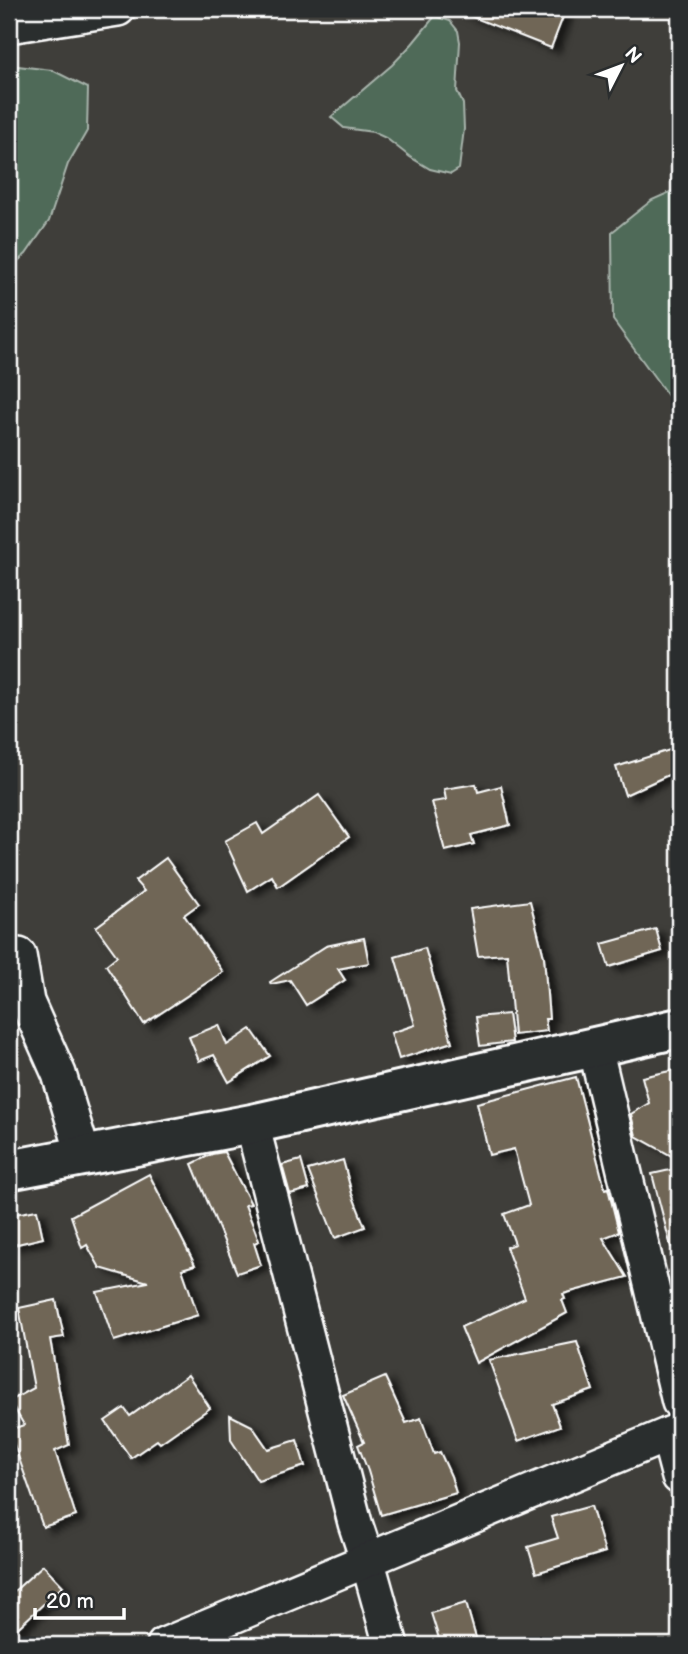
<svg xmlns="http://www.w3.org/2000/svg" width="688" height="1654" viewBox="0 0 688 1654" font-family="'Balsamiq Sans',sans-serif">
<defs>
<filter id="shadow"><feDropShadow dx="8" dy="4.5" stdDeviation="3.5" flood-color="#0009"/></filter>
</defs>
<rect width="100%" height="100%" fill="#3f3e3a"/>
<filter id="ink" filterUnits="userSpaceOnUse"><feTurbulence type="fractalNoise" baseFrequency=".0143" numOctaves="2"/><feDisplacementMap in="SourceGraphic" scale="14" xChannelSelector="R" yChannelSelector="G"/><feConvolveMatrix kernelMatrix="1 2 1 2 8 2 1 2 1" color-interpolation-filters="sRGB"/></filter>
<g filter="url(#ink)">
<g fill="#506a58" stroke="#a8b4ac" stroke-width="2">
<polygon points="435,16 450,21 458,31 460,42 457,91 463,104 464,129 459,169 451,174 430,169 410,157 386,138 373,132 344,128 331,117 392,65 412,44"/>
<polygon points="9,65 52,70 88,88 87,131 68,164 49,221 26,254 12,266 9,265"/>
<polygon points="679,188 679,411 613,320 612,232 652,200"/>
</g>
<g fill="#6f6656" stroke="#fff" stroke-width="2" filter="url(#shadow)">
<polygon points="456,9 566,9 551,48 455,10"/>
<polygon points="679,747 679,770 625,795 616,767"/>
<polygon points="476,784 478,792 501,786 510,825 471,835 474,844 445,851 432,802 446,800 444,789"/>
<polygon points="319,795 349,837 278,887 272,876 248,891 225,841 257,823 263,834"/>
<polygon points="166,858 199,904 184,915 223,972 144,1024 106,965 117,956 96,927 144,891 135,881"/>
<polygon points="530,901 544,957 549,1019 545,1019 547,1031 514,1035 507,954 478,956 470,909"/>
<polygon points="656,929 662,951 609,967 602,944"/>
<polygon points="364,938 369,963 338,969 345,980 306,1005 290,980 271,984 270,982 326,946"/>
<polygon points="425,948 452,1042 399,1059 391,1033 415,1025 395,957"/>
<polygon points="508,1014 512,1042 480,1046 476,1017"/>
<polygon points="219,1025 227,1045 251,1029 270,1056 229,1082 214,1055 199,1061 189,1037"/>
<polygon points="679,1069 679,1160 636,1136 631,1114 649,1103 642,1077"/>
<polygon points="576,1077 605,1189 608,1188 619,1232 603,1238 627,1277 563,1294 565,1299 562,1300 567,1313 476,1363 461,1327 525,1298 506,1247 515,1244 504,1214 529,1205 514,1149 489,1155 477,1103"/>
<polygon points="224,1152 251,1204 245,1205 259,1241 254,1243 261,1265 237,1273 192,1164 212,1154"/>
<polygon points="301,1160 309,1189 290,1194 282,1165"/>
<polygon points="343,1160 352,1194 365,1227 335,1238 308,1170"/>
<polygon points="679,1168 679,1246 671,1247 652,1174"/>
<polygon points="149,1174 195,1265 182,1269 198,1315 114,1341 97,1292 148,1282 100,1268 87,1245 82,1248 71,1216"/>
<polygon points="37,1210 43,1238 9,1246 9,1215"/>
<polygon points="56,1300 64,1337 50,1339 69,1445 55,1451 76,1516 43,1527 9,1430 24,1425 10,1401 34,1388 19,1308"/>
<polygon points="577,1342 593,1390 552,1404 560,1426 518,1441 489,1360"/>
<polygon points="188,1375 210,1408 160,1443 157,1440 131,1458 105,1421 124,1408 130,1416"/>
<polygon points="385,1377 406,1423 421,1418 434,1454 440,1452 451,1476 456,1493 381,1515 368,1471 358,1445 364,1442 343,1395"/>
<polygon points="230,1415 252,1426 268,1449 297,1440 305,1466 258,1481 231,1440"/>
<polygon points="591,1506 605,1552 536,1573 528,1547 558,1538 551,1517"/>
<polygon points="43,1565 63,1586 9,1636 9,1596"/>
<polygon points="466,1603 478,1645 441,1645 431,1613"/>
</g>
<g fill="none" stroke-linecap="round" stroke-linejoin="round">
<g stroke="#fff" stroke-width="38">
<g id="street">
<polyline points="9,26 118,9"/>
<polyline points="19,955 27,1002 59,1074 84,1157"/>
<polyline points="595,1047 679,1402"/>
<polyline points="252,1124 355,1523 367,1559 391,1645"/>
<polyline points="668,1435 679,1477"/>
<polyline points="164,1645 679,1430"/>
</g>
</g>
<g stroke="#fff" stroke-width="44">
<polyline id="secondary" points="9,1170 252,1124 679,1028"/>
</g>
<use href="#street" stroke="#2a2d2e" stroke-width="33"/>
<use href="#secondary" stroke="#2a2d2e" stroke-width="38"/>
</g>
</g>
<rect width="688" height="1654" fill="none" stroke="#2a2d2e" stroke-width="35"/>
<rect x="18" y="18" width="653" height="1619" fill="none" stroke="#fff" stroke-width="2.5" filter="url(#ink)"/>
<g transform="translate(621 66) rotate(48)" stroke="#2a2d2e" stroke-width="5" paint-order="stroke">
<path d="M0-5L12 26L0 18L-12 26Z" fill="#ffffff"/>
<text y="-10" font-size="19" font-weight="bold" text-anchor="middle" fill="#ffffff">N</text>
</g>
<path d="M35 1608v10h89v-10" fill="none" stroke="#ffffff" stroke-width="3.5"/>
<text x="46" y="1608" font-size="21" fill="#ffffff" stroke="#2a2d2e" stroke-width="5" paint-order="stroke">20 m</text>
</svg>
